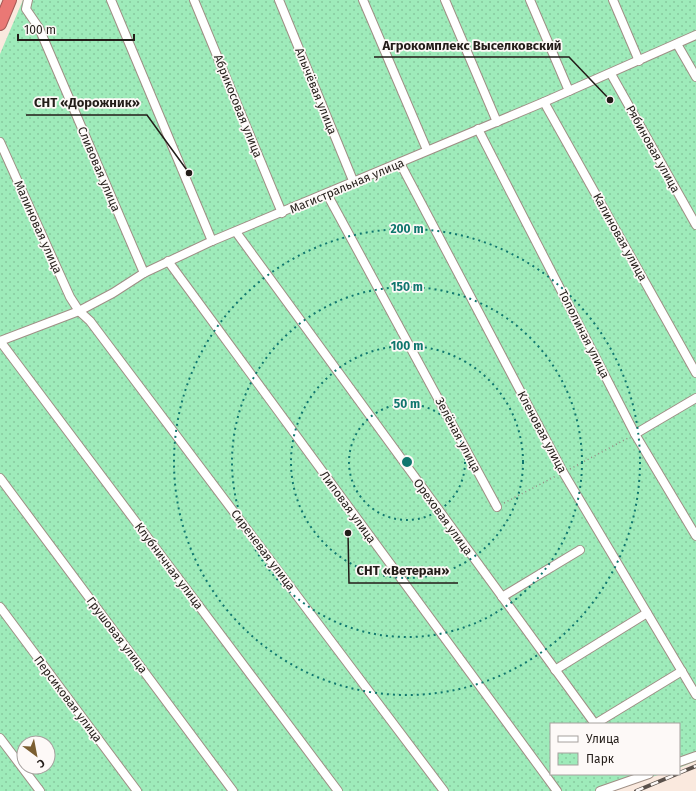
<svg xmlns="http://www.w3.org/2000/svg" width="696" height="791" viewBox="0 0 696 791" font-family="'Fira Sans',sans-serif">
<defs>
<pattern id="park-dots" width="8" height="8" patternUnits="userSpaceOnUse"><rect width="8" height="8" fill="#9eebba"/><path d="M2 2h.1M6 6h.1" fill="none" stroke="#88c99f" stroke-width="1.8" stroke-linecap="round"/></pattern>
</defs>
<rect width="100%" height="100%" fill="#fae9de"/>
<path fill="url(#park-dots)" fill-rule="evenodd" d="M23,0H696V761L679,768V724H551V774H661L610,791H0V54ZM24,743H48V767H24Z"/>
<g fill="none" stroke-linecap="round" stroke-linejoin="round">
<g stroke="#9f8f85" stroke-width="10">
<g id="minor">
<polyline points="28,0 26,9 39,28 144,273"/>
<polyline points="111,0 212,241"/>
<polyline points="194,0 282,213"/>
<polyline points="279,0 354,183"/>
<polyline points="363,0 427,150"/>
<polyline points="445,0 497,122"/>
<polyline points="530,0 569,91"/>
<polyline points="613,0 639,61"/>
<polyline points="677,44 696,77"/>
<polyline points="611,74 696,225"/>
<polyline points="544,102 696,373"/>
<polyline points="478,129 635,434 696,536"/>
<polyline points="0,142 70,297 79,311 90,321 444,791"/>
<polyline points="400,163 563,472 696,695"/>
<polyline points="327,194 497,507"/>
<polyline points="236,232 595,724 682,671"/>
<polyline points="168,261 557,791"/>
<polyline points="0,341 79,311 113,293 144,273 212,241 544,102 696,35"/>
<polyline points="0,341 338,791"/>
<polyline points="635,434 696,398"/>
<polyline points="0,478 233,791"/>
<polyline points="502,597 580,550"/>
<polyline points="0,607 137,791"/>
<polyline points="555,670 647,613"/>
<polyline points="0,738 40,791"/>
<polyline points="679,762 696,756"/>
<polyline points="600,791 649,774"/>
</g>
</g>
<g stroke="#a45855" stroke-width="14">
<polyline id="highway" points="0,24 10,0"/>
</g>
<g stroke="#968a83" stroke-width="1.5" stroke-dasharray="1 3" stroke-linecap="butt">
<polyline points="570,469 628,438"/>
<polyline points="504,503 556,476"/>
</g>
<use href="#minor" stroke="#fff" stroke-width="8"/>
<use href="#highway" stroke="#ea7875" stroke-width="12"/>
<g stroke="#5a514b" stroke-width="4">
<g id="rail">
<polyline points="679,773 696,766"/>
<polyline points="636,791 677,774"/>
</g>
</g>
<use href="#rail" stroke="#fdf9f7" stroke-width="2.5" stroke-dasharray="8" stroke-linecap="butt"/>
</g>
<g fill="none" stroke="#0f766e" stroke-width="2" stroke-dasharray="2 4">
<circle cx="407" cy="462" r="58"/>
<circle cx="407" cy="462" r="116"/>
<circle cx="407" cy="462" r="175"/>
<circle cx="407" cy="462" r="233"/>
</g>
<g text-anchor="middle" stroke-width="3.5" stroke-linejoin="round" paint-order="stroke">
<g font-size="12" fill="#231d19" stroke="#fdf9f7">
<text transform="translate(316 91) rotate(68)" y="4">Алычёвая улица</text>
<text transform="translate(238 106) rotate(68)" y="4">Абрикосовая улица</text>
<text transform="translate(653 149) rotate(61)" y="4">Рябиновая улица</text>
<text transform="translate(99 169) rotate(67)" y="4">Сливовая улица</text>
<text transform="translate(347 186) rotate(-23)" y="4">Магистральная улица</text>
<text transform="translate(38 227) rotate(66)" y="4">Малиновая улица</text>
<text transform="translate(620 237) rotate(61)" y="4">Калиновая улица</text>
<text transform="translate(584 334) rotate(63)" y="4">Тополиная улица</text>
<text transform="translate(542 432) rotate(62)" y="4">Кленовая улица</text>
<text transform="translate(458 435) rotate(62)" y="4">Зелёная улица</text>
<text transform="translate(348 507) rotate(54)" y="4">Липовая улица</text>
<text transform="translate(443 517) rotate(54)" y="4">Ореховая улица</text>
<text transform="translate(263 550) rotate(53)" y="4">Сиреневая улица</text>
<text transform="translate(169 566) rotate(53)" y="4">Клубничная улица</text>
<text transform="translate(117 635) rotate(53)" y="4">Грушовая улица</text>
<text transform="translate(68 699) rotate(53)" y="4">Персиковая улица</text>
</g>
</g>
<circle cx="407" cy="462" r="6" fill="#0f766e" stroke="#fdf9f7" stroke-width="2"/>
<g font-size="12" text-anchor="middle" font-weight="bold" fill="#0f766e" stroke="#fdf9f7" stroke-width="3.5" stroke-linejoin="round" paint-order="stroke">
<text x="407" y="233">200 m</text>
<text x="407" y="291">150 m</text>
<text x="407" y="350">100 m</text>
<text x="407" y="408">50 m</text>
</g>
<path fill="none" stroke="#231d19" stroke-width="1.5" d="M610 100L569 57H374M189 173L147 115H26M348 533L349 583H458"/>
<g fill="#231d19" stroke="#fdf9f7" stroke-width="1.5">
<circle cx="610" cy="100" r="4"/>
<circle cx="189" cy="173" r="4"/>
<circle cx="348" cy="533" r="4"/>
</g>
<g font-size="13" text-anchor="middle" font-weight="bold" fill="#231d19" stroke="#fdf9f7" stroke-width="3.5" stroke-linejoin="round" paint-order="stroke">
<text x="472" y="50">Агрокомплекс Выселковский</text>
<text x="87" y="107">СНТ «Дорожник»</text>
<text x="403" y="575">СНТ «Ветеран»</text>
</g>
<rect x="550" y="723" width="130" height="52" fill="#fdf9f7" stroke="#a6a19e"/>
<rect x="558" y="736" width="20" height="6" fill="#ffffff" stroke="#a6a19e"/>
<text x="586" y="743" font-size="12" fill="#231d19">Улица</text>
<rect x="558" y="753" width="20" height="12" fill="url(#park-dots)" stroke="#a6a19e"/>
<text x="586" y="763" font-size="12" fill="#231d19">Парк</text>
<g transform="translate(36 755) rotate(148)"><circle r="19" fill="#fdf9f7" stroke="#a6a19e"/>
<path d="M0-3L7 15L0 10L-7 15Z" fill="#7b5f32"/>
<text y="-6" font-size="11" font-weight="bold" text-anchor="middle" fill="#231d19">С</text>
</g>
<path d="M18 34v6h116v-6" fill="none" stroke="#231d19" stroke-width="2"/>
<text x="24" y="34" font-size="12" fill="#231d19" stroke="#fdf9f7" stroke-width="3" paint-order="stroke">100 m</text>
</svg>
